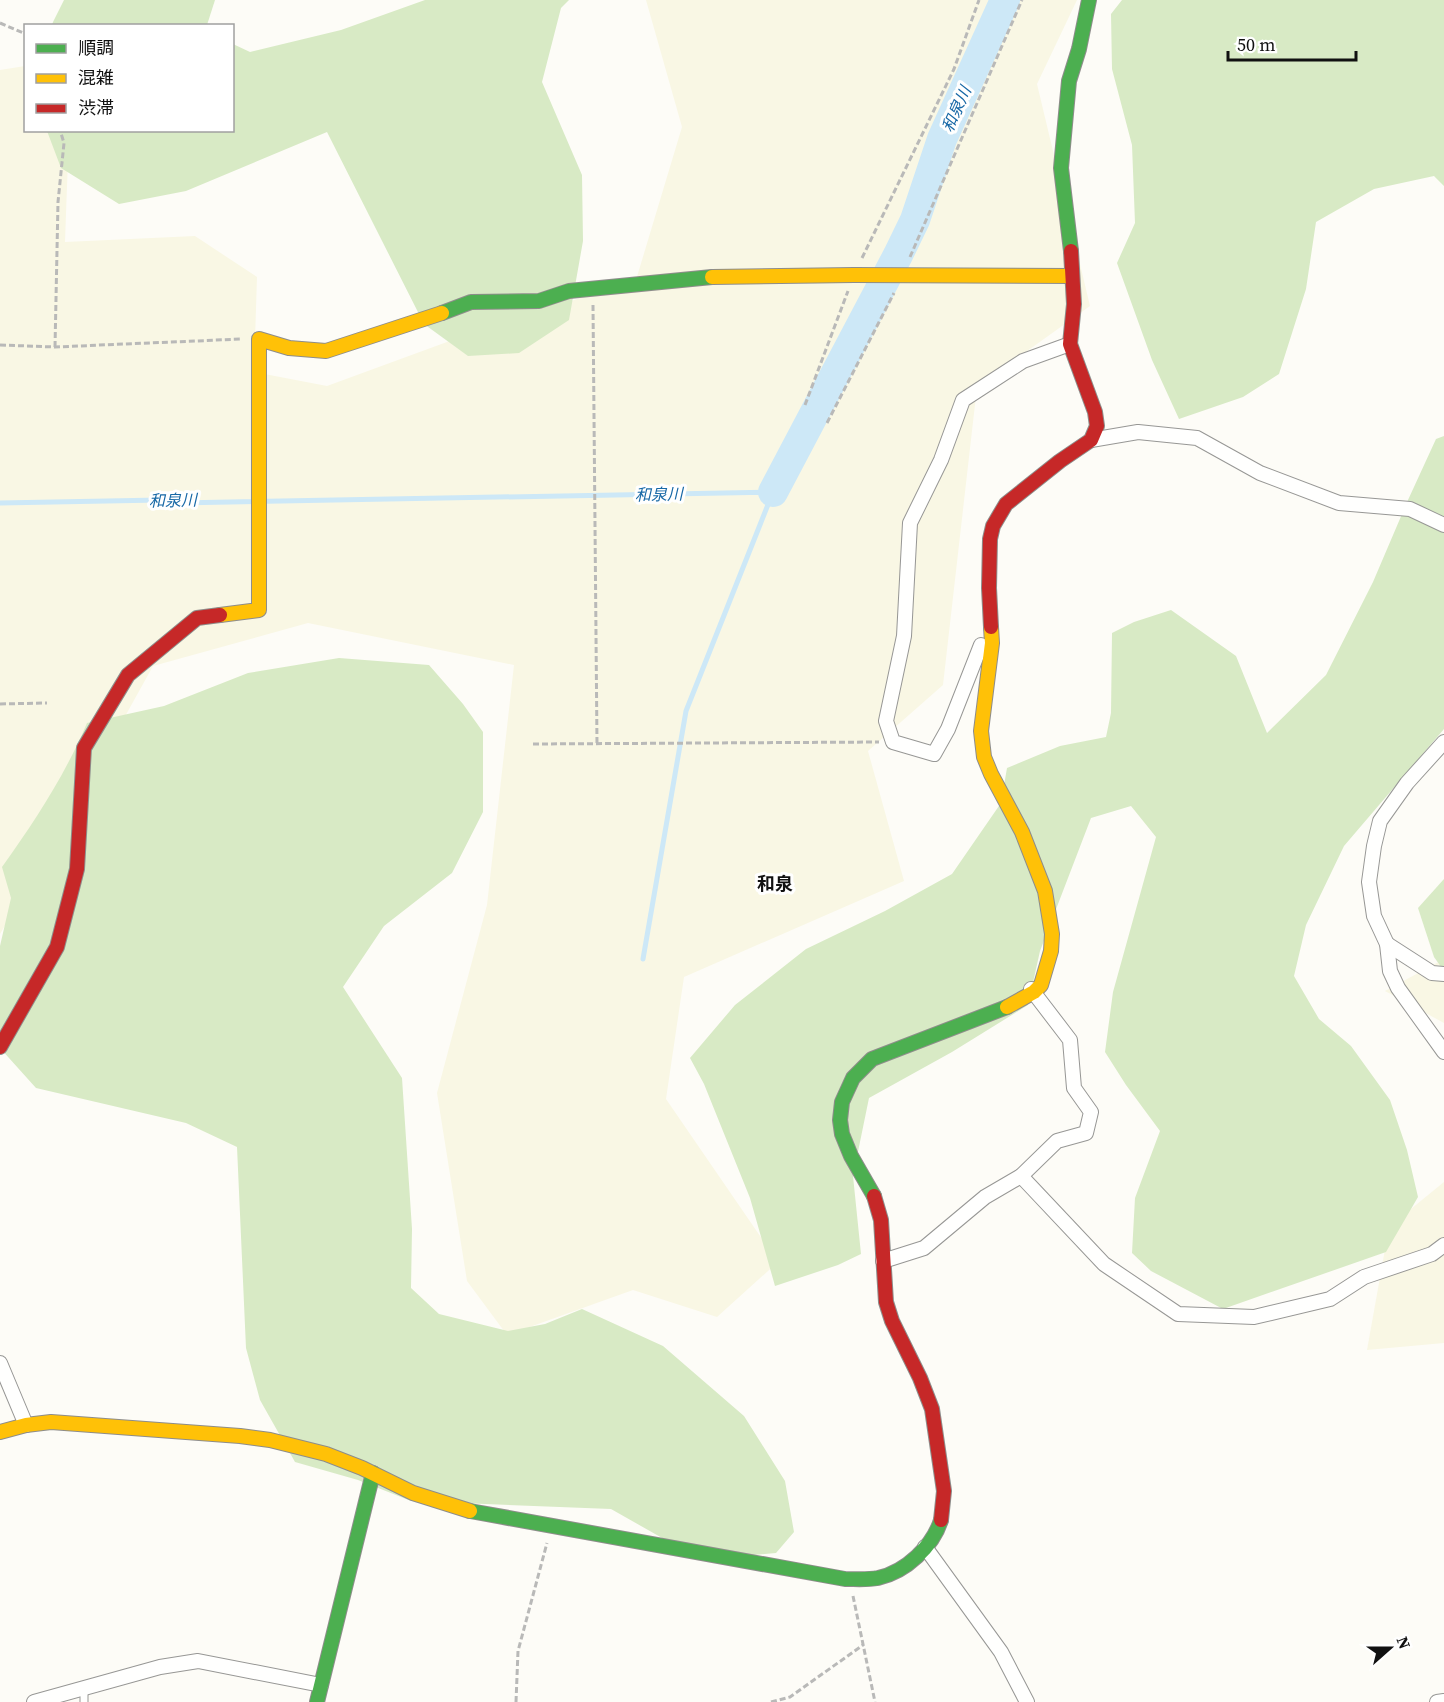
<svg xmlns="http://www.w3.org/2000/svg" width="1444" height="1702" viewBox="0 0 1444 1702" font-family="'Source Serif 4','Noto Sans JP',serif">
<rect width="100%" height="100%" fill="#fdfcf7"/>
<g fill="#f9f7e4">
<polygon points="646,0 1077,0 1037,84 1090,306 977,387 943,685 868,751 904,881 684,977 666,1099 778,1262 717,1317 633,1290 507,1335 467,1281 437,1093 487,905 514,665 308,623 153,666 57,839 0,934 0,70 25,66 26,130 69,131 65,242 195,236 257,277 254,372 327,386 466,335 636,280 682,127"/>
<polygon points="1444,959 1444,1023 1385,991"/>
<polygon points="1444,1182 1444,1343 1367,1350 1389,1227"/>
</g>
<g fill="#d8eac5">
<polygon points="64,0 215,0 207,25 52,25 53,22"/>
<polygon points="425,0 569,0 561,8 542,82 582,175 583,241 569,320 519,353 468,356 424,324 327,132 186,191 119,204 61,168 47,131 232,130 233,44 250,52 341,30"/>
<polygon points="1122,0 1444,0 1444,186 1434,176 1374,189 1316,222 1306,289 1279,374 1243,397 1179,419 1152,360 1117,263 1135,223 1132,145 1112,69 1111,14"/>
<polygon points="1444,436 1444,729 1344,846 1306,925 1294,976 1319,1019 1351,1046 1390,1100 1407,1150 1418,1197 1386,1252 1223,1309 1151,1271 1132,1253 1135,1198 1160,1131 1126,1085 1105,1052 1113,992 1156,837 1131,806 1091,818 1040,951 1028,1005 952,1052 869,1098 853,1176 861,1254 838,1265 775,1286 750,1198 704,1084 690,1058 735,1005 806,949 885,911 952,874 1001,803 1007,768 1060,746 1106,737 1111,713 1112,633 1134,622 1171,610 1236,656 1267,733 1326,675 1373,582 1408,500 1436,439"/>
<path d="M339,658L429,665L463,704L483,732V812L452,873L384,926L343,987L402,1078L412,1229L411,1288L439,1314L508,1331L545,1324L582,1309L663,1346L744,1416L785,1481L794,1532L776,1553L701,1560L611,1509L411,1501L358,1480L295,1462L260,1400L246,1348L237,1147L186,1123L36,1088L0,1048V946L11,898L2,867C35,821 65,775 87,723L164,706L248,673Z"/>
<polygon points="1444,879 1444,971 1434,957 1418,908"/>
</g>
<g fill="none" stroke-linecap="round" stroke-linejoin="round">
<polyline stroke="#cde8f7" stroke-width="5" points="0,503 160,500 178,503 773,492 686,711 643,959"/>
<polyline stroke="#cde8f7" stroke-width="30" points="773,492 898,255 915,220 942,139 1005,0"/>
<g stroke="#979795" stroke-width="9">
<polyline id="lane" points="84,1688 84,1702"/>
</g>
<g stroke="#979795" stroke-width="16">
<g id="street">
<polyline points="1091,440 1138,432 1197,438 1260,473 1339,503 1410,509 1444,525"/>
<polyline points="981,645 948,729 934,754 893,742 886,721 904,636 910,523 941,460 963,400 1023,361 1070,344"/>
<polyline points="1444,742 1407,783 1380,821 1374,846 1369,882 1374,916 1387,944 1390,971 1398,988 1444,1052"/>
<polyline points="1387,944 1432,973 1444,974"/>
<polyline points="1021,1176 1104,1264 1178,1314 1254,1317 1330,1299 1364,1277 1432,1254 1444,1245"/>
<polyline points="883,1261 924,1248 985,1197 1021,1176 1057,1141 1086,1133 1091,1112 1074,1088 1070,1040 1031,989"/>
<polyline points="0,1363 26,1425"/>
<polyline points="925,1547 1001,1652 1027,1702"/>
<polyline points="34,1702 160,1667 198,1661 321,1685"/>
<polyline points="1437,1702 1444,1701"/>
</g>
</g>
<g stroke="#8e8d8b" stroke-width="16">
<g id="fast">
<polyline points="1071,251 1061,168 1069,81 1079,49 1089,0"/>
<polyline points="442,313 471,302 539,301 569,291 712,277"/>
<polyline points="874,1196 851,1156 842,1134 840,1120 842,1102 853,1078 872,1059 1007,1007"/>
<path d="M470,1511L845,1579C856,1579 867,1580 878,1578C906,1572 933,1546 941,1520"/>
<polyline points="317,1702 373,1473"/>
</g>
</g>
<g stroke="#8e8d8b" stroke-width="16">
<g id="slow">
<polyline points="712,277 854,275 1072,276"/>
<polyline points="220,615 259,610 259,339 289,348 326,351 442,313"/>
<polyline points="991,627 992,643 981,731 984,757 991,774 1022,832 1045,891 1052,934 1051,951 1041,985 1034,992 1007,1007"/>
<polyline points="0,1432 26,1425 51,1422 240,1436 270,1440 326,1454 362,1468 413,1493 470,1511"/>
</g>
</g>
<g stroke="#8e8d8b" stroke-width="16">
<g id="jam">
<polyline points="991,627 989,588 990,539 993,526 1006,504 1060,461 1091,440 1097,426 1095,412 1070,344 1074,304 1071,251"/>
<polyline points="0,1047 57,947 77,869 84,748 128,675 197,618 220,615"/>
<polyline points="874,1196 881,1220 886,1302 892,1321 920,1378 932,1409 944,1491 941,1520"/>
</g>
</g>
<g stroke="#b9b9b8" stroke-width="3" stroke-dasharray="6 3" stroke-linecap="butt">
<polyline points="0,23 26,34"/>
<polyline points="910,257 1022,0"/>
<polyline points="862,258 954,69 979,0"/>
<polyline points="593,305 597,744"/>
<polyline points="0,345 55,347 242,339"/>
<polyline points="55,347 58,202 64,143 60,130"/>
<polyline points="805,405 848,291"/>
<polyline points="827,423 894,293"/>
<polyline points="0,704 47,703"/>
<polyline points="533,744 879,742"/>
<polyline points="853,1596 875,1702"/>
<polyline points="516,1702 518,1651 547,1543"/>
<polyline points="771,1702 790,1697 863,1645"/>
</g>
<use href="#lane" stroke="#fffffe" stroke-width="7"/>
<use href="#street" stroke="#fffffe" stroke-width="14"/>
<use href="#fast" stroke="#4caf50" stroke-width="14"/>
<use href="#slow" stroke="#ffc107" stroke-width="14"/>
<use href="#jam" stroke="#c62828" stroke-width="14"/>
</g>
<g text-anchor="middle" stroke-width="6" stroke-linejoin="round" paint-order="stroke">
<g font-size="16" font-style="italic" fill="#1768a6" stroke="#fff">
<text transform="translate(956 109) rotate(-66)" y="6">和泉川</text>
<text transform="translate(659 494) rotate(-1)" y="6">和泉川</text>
<text transform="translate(173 500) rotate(-1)" y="6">和泉川</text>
</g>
<g font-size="18" font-weight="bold" fill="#111" stroke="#fff">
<text x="775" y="890">和泉</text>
</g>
</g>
<rect x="24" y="24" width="210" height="108" fill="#ffffff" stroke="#a0a0a0" stroke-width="1.5"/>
<rect x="36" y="44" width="30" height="9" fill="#4caf50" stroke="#a0a0a0" stroke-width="1.5"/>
<text x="78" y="54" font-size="18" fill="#111111">順調</text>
<rect x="36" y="74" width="30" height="9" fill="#ffc107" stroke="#a0a0a0" stroke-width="1.5"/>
<text x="78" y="84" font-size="18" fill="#111111">混雑</text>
<rect x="36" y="104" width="30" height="9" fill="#c62828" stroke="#a0a0a0" stroke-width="1.5"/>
<text x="78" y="114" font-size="18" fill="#111111">渋滞</text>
<g transform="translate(1390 1648) rotate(69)" stroke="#ffffff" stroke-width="4.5" paint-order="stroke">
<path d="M0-4.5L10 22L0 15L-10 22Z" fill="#111111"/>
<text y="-9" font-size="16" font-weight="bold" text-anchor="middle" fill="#111111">N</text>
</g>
<path d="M1228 51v9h128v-9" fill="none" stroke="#111111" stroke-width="3"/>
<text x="1237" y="51" font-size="18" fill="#111111" stroke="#ffffff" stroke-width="4.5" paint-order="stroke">50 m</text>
</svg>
